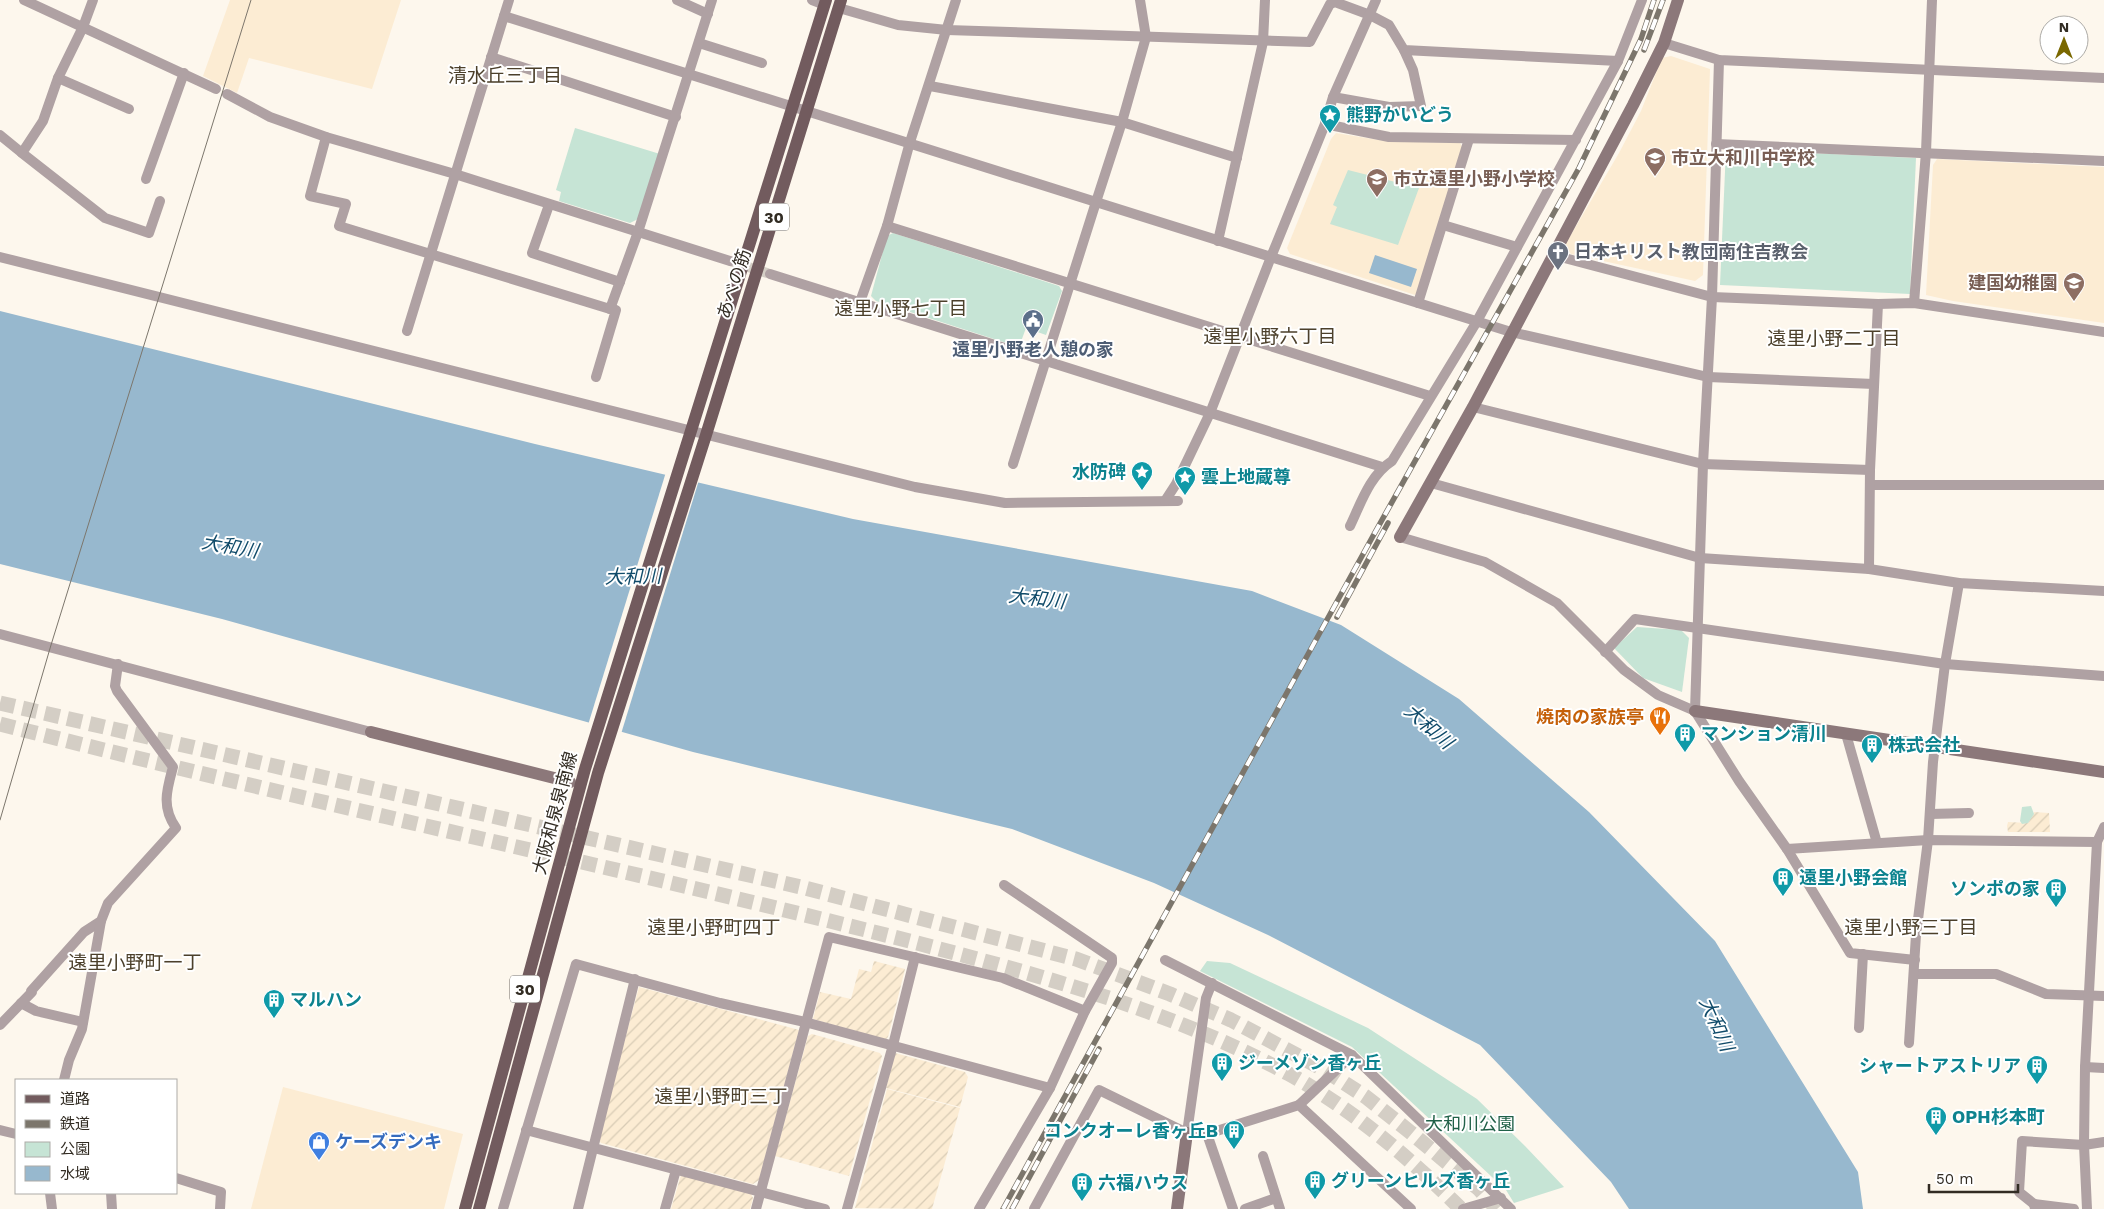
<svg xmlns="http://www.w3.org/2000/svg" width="2104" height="1209" viewBox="0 0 2104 1209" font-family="'Work Sans','Noto Sans JP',sans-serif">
<defs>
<pattern id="industrial-furrows" width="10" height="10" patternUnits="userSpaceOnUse" patternTransform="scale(1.25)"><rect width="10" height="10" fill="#fcecd3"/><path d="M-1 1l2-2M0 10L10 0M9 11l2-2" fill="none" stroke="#d8cbb5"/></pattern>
</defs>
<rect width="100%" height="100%" fill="#fdf7ed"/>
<g fill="#fcecd3">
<polygon points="230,0 401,0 372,89 249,58 237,93 203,76"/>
<polygon points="1671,56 1710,69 1703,275 1695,281 1571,254 1565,245 1619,153 1641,111 1662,58"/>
<polygon points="1336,133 1385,141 1460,143 1463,148 1418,292 1415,295 1290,254 1287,248 1331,139"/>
<polygon points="1937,159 2104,167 2104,323 1953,301 1926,295 1933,165"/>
<polygon points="283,1087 463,1134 444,1209 251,1209"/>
</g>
<g fill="url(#industrial-furrows)">
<polygon points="2034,812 2049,813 2050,832 2008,832 2007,826 2008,822 2028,823"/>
<polygon points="874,961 905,969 888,1037 885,1040 813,1019 820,992 851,999 859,969 871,972"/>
<polygon points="639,987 799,1030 759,1180 753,1184 601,1143 598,1139"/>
<polygon points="812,1034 880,1053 882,1056 849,1176 775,1156 808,1036"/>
<polygon points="895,1053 965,1072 968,1077 960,1107 886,1088"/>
<polygon points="887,1089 960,1108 932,1209 855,1208"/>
<polygon points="681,1175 751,1194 753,1198 750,1209 671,1209"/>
</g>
<g fill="#c6e4d5">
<polygon points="575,128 660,154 640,218 630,223 559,201 561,192 556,190"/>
<polygon points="1726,149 1916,158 1910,294 1720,285"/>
<polygon points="1348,170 1419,188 1398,245 1330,224 1337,207 1333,205"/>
<polygon points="893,233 1059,286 1062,291 1046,335 1026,328 1019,347 876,301 871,296 887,236"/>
<polygon points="1637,627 1681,630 1689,638 1682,692 1643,678 1614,648"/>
<polygon points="2031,806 2034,814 2028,823 2022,824 2020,821 2022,807"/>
<polygon points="1207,961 1230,963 1368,1028 1477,1099 1525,1146 1564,1187 1514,1203 1506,1190 1352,1047 1200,971"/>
</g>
<g fill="#97b8ce">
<polygon points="1375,255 1417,269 1411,287 1369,273"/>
<polygon points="0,311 535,444 853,519 1252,591 1341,625 1459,699 1589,812 1715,941 1858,1172 1863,1209 1629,1209 1611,1182 1480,1045 1268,935 1154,883 1012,829 693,752 222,619 0,564"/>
</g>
<polygon fill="#fdf7ed" points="666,472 699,480 621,734 588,725"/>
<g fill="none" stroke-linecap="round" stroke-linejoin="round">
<polyline stroke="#d4cec5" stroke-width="10" stroke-dasharray="10 5" stroke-linecap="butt" points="730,261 770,274"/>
<g stroke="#d4cec5" stroke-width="15" stroke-dasharray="15 8" stroke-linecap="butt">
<polyline points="0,703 801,887 1076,959 1170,994 1231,1020 1323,1069 1366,1097 1410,1132 1479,1189 1497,1209"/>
<path d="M0,724C220,780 442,829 663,881C764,905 866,929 966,956C1077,986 1187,1019 1289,1074C1352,1109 1410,1158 1461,1209"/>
</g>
<g stroke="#afa1a3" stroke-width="10">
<polyline points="24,0 216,89"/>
<polyline points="93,0 83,27 58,78 43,121 22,153 105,218 149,233 160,201"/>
<polyline points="509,0 504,16 1096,202 1122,122 1237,158"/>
<polyline points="677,0 708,14"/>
<polyline points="812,0 825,5"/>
<polyline points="839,8 898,25 947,30 1310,42 1330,4 1335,2 1370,15 1389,25 1404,50 1618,61 1642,0"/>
<polyline points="699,43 762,63"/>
<polyline points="1664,43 1719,60 2104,78"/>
<polyline points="491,57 676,117"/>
<polyline points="1719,60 1712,297 1703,464 1695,711 1739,781 1787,849 1850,953 1915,960"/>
<polyline points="58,78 129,109"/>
<polyline points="930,86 1122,122 1146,37 1140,0"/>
<polyline points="227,94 270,117 326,137 455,174 730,261"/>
<polyline points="1333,97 1389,107 1421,106 1413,70 1404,50"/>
<polyline points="1325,124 1389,137 1576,140"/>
<polyline points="0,135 22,153"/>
<polyline points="326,137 310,196 346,204 339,226 610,309"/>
<polyline points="1716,144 2104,161"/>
<polyline points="146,179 184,73"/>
<polyline points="549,205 532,253 620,282"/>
<polyline points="1443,225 1517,247"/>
<polyline points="887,226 1430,396"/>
<polyline points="1218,241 1263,42 1265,0"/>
<polyline points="1553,255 1712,297 1878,304 1914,303 2104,332"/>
<polyline points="0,257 915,487 1005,503 1178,501"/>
<polyline points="770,274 1382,467"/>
<polyline points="860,302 887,226 910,142 956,0"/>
<polyline points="1418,303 1469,139"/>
<polyline points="1914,303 1926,152 1932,0"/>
<polyline points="407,331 504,16"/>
<polyline points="596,377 616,310 610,309 638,232 712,0"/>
<polyline points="1473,407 1703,464 1870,470"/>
<polyline points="1013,464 1096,202 1271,257 1325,124 1333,97 1376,0"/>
<polyline points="1431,483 1700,558 1869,569 1959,583 2104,591"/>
<polyline points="1870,485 2104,485"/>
<polyline points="1165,501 1176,484 1210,413 1271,257 1511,332 1708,377 1874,384"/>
<path d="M1350,526C1361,503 1370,475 1392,461L1476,323L1618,61"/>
<polyline points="1400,537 1485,562 1557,603 1624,670 1658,695 1695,711"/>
<polyline points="1869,569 1870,470 1878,304"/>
<polyline points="0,634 371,732"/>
<polyline points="1605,652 1635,619 1945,664 2104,676"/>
<polyline points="1846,734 1877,843"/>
<polyline points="1930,814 1969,813"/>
<polyline points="1787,849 1928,840 2097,842"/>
<polyline points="1165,960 1352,1055 1511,1209"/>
<polyline points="1914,974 1996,974 2046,994 2104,996"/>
<polyline points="21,1003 36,1011 83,1022"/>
<path d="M0,1025L32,992L31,991L84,932L101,921L108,903L176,828C161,807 167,789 173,767L117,691L115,686L118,664"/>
<polyline points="1859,1028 1863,954"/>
<polyline points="1909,1043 1916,935 1928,840 1933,762 1945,664 1959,583"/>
<polyline points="2085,1067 2104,1068"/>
<polyline points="64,1080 69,1060 82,1029 101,921"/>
<polyline points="1299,1105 1352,1055"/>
<polyline points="0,1130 16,1134"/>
<polyline points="526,1130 825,1209"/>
<polyline points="1187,1133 1206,998 1212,983"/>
<polyline points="1207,1134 1233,1209"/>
<polyline points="1263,1156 1280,1209"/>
<polyline points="176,1178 221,1192 220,1209"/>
<polyline points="50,1193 52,1209"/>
<polyline points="111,1193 112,1209"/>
<polyline points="2034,1204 2019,1192 2022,1141 2084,1145 2104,1142"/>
<polyline points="503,1209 576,964 720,1003 805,1022 1050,1088"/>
<polyline points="578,1209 635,979"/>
<polyline points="665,1209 676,1170"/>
<polyline points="756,1209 829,937 1003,978 1085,1011"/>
<polyline points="847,1209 893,1045 915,957"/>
<polyline points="979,1209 1050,1088 1085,1011 1112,963 1112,958 1004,885"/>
<polyline points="1034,1209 1099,1090 1187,1133 1207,1134 1299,1105 1411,1209"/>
<polyline points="1245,1209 1276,1198"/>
<polyline points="1463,1209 1501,1198"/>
<polyline points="2035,1209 2034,1204 2074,1209"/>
<polyline points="2087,1209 2084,1145 2085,1067 2097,842 2104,827"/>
</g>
<g stroke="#8c787a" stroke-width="12">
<polyline points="1400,537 1473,407 1633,105 1664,43 1678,0"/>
<polyline points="1695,711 2104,772"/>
<polyline points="371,732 570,782"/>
<polyline points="1177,1209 1187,1133"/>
</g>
<g stroke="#725b5e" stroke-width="12">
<polyline points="465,1209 585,769 826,0"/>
<polyline points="479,1209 598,773 706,435 841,0"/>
</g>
<polyline stroke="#7c766c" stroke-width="1" points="0,820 51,645 251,0"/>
<g stroke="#7c766c" stroke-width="5.5">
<g id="rail">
<polyline points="1644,50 1663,0"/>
<polyline points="1337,617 1388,523"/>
<polyline points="1003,1209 1373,536 1579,168 1641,39 1654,0"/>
<polyline points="1012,1209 1099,1049"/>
</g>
</g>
<use href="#rail" stroke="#fff" stroke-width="4" stroke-dasharray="11" stroke-linecap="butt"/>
</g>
<defs>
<g id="sight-pin" transform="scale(1.125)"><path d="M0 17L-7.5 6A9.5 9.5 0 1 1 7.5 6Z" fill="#0f9aa8" stroke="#fff"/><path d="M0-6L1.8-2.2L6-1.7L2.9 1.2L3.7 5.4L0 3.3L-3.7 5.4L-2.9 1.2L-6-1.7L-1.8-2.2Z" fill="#fff"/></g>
<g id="school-pin" transform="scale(1.125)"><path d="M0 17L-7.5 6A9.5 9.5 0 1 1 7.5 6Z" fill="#8d6e63" stroke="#fff"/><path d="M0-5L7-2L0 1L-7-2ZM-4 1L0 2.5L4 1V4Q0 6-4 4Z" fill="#fff"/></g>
<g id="church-pin" transform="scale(1.125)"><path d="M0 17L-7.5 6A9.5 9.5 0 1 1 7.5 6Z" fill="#6b7280" stroke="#fff"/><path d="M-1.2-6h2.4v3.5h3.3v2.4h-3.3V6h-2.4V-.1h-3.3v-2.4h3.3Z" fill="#fff"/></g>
<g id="civic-pin" transform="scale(1.125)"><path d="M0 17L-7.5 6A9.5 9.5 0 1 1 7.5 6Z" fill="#5c6f8a" stroke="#fff"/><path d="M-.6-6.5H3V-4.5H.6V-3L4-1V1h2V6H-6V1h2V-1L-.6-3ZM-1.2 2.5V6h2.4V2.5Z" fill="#fff"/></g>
<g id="restaurant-pin" transform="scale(1.125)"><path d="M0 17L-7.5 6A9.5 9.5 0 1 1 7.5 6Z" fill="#e8710a" stroke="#fff"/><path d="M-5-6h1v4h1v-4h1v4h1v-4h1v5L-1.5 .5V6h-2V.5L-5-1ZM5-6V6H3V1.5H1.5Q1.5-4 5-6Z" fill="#fff"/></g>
<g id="building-pin" transform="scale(1.125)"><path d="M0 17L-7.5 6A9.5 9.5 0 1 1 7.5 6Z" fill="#0f9aa8" stroke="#fff"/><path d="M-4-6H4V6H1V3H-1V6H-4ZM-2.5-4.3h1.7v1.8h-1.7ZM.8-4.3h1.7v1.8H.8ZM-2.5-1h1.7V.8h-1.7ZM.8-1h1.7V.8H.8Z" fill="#fff"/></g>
<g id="shop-pin" transform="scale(1.125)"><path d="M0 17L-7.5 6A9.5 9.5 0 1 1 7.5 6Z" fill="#3f7fe0" stroke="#fff"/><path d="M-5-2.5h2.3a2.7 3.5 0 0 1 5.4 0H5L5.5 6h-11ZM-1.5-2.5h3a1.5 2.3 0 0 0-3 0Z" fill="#fff"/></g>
</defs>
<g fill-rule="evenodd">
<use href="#sight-pin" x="1330" y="115"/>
<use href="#school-pin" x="1655" y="158"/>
<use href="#school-pin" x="1377" y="179"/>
<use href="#church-pin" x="1558" y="252"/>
<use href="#school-pin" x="2074" y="283"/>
<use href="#civic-pin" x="1033" y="320"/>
<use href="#sight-pin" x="1142" y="472"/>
<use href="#sight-pin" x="1185" y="477"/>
<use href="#restaurant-pin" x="1660" y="717"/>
<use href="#building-pin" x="1685" y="734"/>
<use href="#building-pin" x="1872" y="745"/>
<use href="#building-pin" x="1783" y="878"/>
<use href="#building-pin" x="2056" y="889"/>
<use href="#building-pin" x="274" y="1000"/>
<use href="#building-pin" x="1222" y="1063"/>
<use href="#building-pin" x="2037" y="1066"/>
<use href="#building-pin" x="1936" y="1117"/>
<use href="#building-pin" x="1234" y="1131"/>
<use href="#shop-pin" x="319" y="1142"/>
<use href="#building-pin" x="1315" y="1181"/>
<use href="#building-pin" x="1082" y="1183"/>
</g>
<g text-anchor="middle" stroke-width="4" stroke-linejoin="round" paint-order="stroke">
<g fill="#fff" stroke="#706b65" stroke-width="1">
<rect x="759" y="203.5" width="30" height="27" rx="4"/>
<rect x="510" y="975.5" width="30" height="27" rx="4"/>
</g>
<g font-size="16" font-weight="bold" fill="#322c23">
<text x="774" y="223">30</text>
<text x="525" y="995">30</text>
</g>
<g font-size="18" font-weight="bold" fill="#0d838f" stroke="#fff" text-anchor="start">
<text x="1346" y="121">熊野かいどう</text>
<text x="1126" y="478" text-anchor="end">水防碑</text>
<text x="1201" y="483">雲上地蔵尊</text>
<text x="1701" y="740">マンション清川</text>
<text x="1888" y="751">株式会社</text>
<text x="1799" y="884">遠里小野会館</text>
<text x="2040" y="895" text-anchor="end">ソンポの家</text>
<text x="290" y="1006">マルハン</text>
<text x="1238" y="1069">ジーメゾン香ヶ丘</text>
<text x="2021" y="1072" text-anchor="end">シャートアストリア</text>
<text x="1952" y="1123">OPH杉本町</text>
<text x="1218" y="1137" text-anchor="end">コンクオーレ香ヶ丘B</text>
<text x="1331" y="1187">グリーンヒルズ香ヶ丘</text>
<text x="1098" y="1189">六福ハウス</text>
</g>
<g font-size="18" font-weight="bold" fill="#785e54" stroke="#fff" text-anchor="start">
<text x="1671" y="164">市立大和川中学校</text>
<text x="1393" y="185">市立遠里小野小学校</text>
<text x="2058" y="289" text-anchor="end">建国幼稚園</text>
</g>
<g font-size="18" font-weight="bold" fill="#5b616d" stroke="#fff" text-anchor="start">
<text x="1574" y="258">日本キリスト教団南住吉教会</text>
</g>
<g font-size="18" fill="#322c23" stroke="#fff">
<text transform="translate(734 284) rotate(-72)" y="6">あべの筋</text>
<text transform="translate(555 813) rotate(-75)" y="6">大阪和泉泉南線</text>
</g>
<g font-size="18" font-weight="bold" fill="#4e5e75" stroke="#fff">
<text x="1033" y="356">遠里小野老人憩の家</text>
</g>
<g font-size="18" font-weight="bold" fill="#c56008" stroke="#fff" text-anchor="end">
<text x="1644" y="723">焼肉の家族亭</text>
</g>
<g font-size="18" fill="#206148" stroke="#fff">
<text x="1470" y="1130">大和川公園</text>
</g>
<g font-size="18" font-weight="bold" fill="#366cbe" stroke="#fff" text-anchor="start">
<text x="335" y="1148">ケーズデンキ</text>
</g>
<g font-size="19" fill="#4c402b" stroke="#fff">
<text x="505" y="82">清水丘三丁目</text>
<text x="901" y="315">遠里小野七丁目</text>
<text x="1270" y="343">遠里小野六丁目</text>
<text x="1834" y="345">遠里小野二丁目</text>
<text x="714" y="934">遠里小野町四丁</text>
<text x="1911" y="934">遠里小野三丁目</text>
<text x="135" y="969">遠里小野町一丁</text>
<text x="721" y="1103">遠里小野町三丁</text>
</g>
<g font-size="19" font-style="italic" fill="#104b6a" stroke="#fff">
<text transform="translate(230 546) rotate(10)" y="7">大和川</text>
<text transform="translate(633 576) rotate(-1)" y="7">大和川</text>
<text transform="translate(1037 598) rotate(7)" y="7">大和川</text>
<text transform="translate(1429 726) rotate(41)" y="7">大和川</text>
<text transform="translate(1717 1024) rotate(66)" y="7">大和川</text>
</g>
</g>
<rect x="15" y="1079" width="162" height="115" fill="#ffffff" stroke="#adaba7"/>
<rect x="25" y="1095" width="25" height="8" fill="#725b5e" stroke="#adaba7"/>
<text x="60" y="1104" font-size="15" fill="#322c23">道路</text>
<rect x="25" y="1120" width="25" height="8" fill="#7c766c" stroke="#adaba7"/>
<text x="60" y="1129" font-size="15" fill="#322c23">鉄道</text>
<rect x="25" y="1142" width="25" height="15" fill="#c6e4d5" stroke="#adaba7"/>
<text x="60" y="1154" font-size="15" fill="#322c23">公園</text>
<rect x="25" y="1166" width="25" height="15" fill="#97b8ce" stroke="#adaba7"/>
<text x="60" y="1179" font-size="15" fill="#322c23">水域</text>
<g transform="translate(2064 40)"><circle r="24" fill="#ffffff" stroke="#adaba7"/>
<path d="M0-4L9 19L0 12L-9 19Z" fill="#7a6800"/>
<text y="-8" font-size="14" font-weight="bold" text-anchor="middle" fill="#322c23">N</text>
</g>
<path d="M1929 1184v8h89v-8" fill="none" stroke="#322c23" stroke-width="2.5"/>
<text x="1936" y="1184" font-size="15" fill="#322c23" stroke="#ffffff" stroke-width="4" paint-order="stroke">50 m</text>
</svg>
